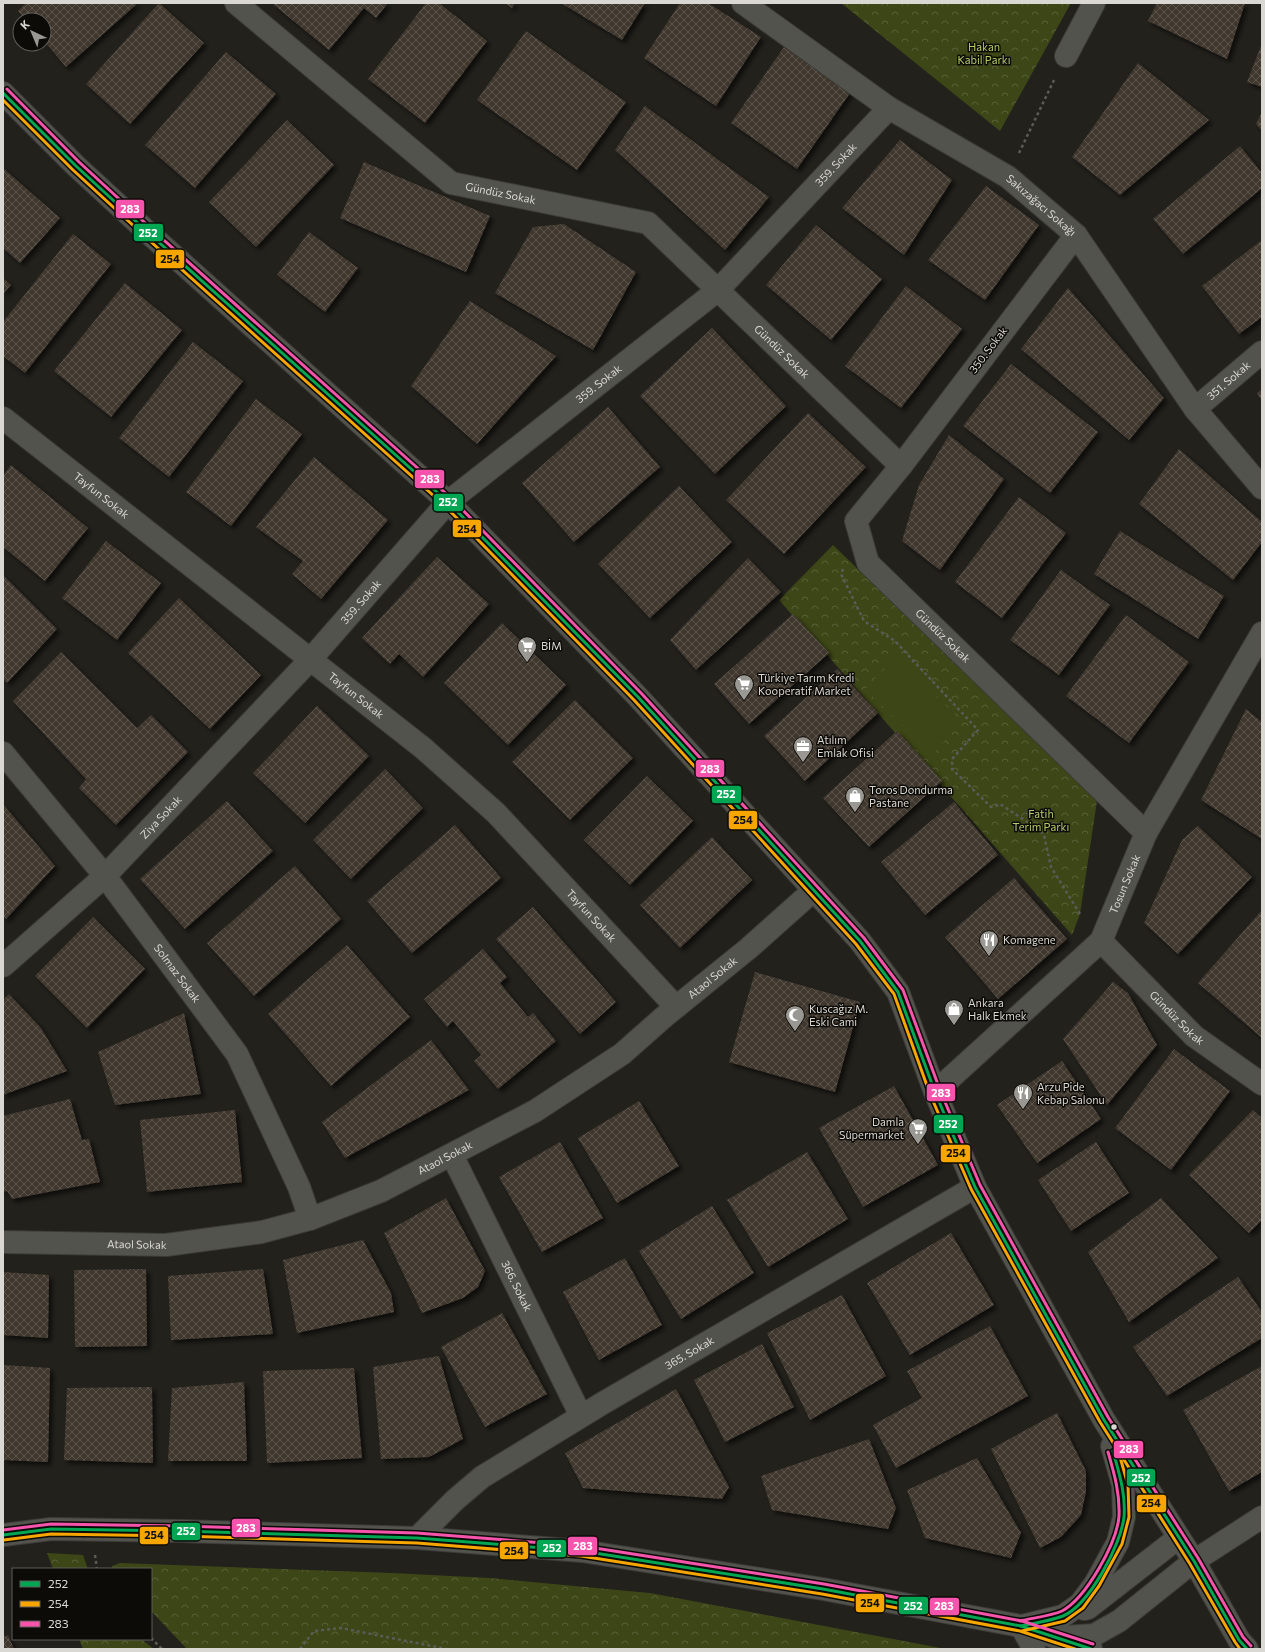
<svg xmlns="http://www.w3.org/2000/svg" width="1265" height="1652" viewBox="0 0 1265 1652" font-family="Commissioner,sans-serif">
<defs>
<pattern id="forest-crowns" width="20" height="18" patternUnits="userSpaceOnUse"><rect width="20" height="18" fill="#3d4616"/><path d="M2 6a3 3 0 1 1 6 0M12 15a3 3 0 1 1 6 0" fill="none" stroke="#586037"/></pattern>
<pattern id="building-cross-hatch" width="8" height="8" patternUnits="userSpaceOnUse"><rect width="8" height="8" fill="#40382f"/><path d="M0 0l8 8M0 8l8-8" fill="none" stroke="#5b544c"/></pattern>
<filter id="shadow"><feDropShadow dx="3.5" dy="3.5" stdDeviation="2" flood-color="#0009"/></filter>
</defs>
<rect width="100%" height="100%" fill="#22211c"/>
<g fill="url(#forest-crowns)">
<polygon points="841,3 1071,3 1000,131"/>
<polygon points="833,545 1097,801 1080,914 1072,935 779,600"/>
<polygon points="47,1553 83,1555 88,1569 53,1569"/>
<polygon points="120,1563 392,1573 490,1578 650,1593 946,1649 187,1649 151,1611 151,1569 112,1569 112,1566"/>
<polygon points="79,1639 141,1639 154,1649 83,1649"/>
</g>
<polygon fill="#3d4616" points="896,657 963,722 932,754 865,689"/>
<g fill="url(#building-cross-hatch)" filter="url(#shadow)">
<polygon points="26,3 138,3 66,67 44,41 44,20 26,20 18,11"/>
<polygon points="159,3 204,43 130,124 86,84"/>
<polygon points="275,3 388,3 376,18 364,8 329,50 274,5"/>
<polygon points="426,3 439,3 487,41 425,123 368,79"/>
<polygon points="505,3 515,3 512,8"/>
<polygon points="561,3 645,3 622,40"/>
<polygon points="680,3 708,3 761,37 716,106 644,58"/>
<polygon points="1157,3 1245,3 1227,59 1148,21"/>
<polygon points="526,31 626,102 577,170 477,100"/>
<polygon points="1262,43 1262,87 1247,82"/>
<polygon points="784,47 850,93 797,169 731,123"/>
<polygon points="226,52 276,94 195,188 145,145"/>
<polygon points="1138,63 1209,120 1120,195 1072,157"/>
<polygon points="645,106 769,197 725,250 615,150"/>
<polygon points="1262,112 1262,131 1256,124"/>
<polygon points="287,120 334,165 256,247 209,202"/>
<polygon points="900,140 952,180 904,255 842,208"/>
<polygon points="1240,146 1262,173 1262,188 1183,254 1153,219"/>
<polygon points="364,162 490,216 466,272 340,218"/>
<polygon points="3,168 60,218 20,263 3,248"/>
<polygon points="986,186 1039,225 985,300 928,260"/>
<polygon points="564,224 636,272 593,350 495,293 533,227"/>
<polygon points="816,225 882,279 831,340 766,285"/>
<polygon points="309,232 358,268 325,312 277,275"/>
<polygon points="73,234 111,264 25,373 3,356 3,322"/>
<polygon points="1262,240 1262,317 1239,334 1202,286"/>
<polygon points="3,278 11,285 3,294"/>
<polygon points="125,283 182,330 111,417 54,371"/>
<polygon points="906,286 962,329 901,408 845,366"/>
<polygon points="1068,288 1164,398 1129,440 1021,349"/>
<polygon points="470,301 556,356 477,444 411,386"/>
<polygon points="712,328 786,406 715,474 640,396"/>
<polygon points="193,342 243,381 169,477 119,438"/>
<polygon points="1011,364 1098,432 1050,493 963,426"/>
<polygon points="1262,389 1262,401 1257,393"/>
<polygon points="256,399 302,434 231,526 186,492"/>
<polygon points="608,407 660,467 574,542 522,483"/>
<polygon points="808,413 866,467 784,554 726,500"/>
<polygon points="949,435 1004,479 940,570 902,541 919,485"/>
<polygon points="1179,449 1262,522 1262,542 1233,580 1139,504"/>
<polygon points="314,457 388,520 321,599 292,574 303,561 256,527"/>
<polygon points="11,465 88,528 45,581 3,547 3,476"/>
<polygon points="679,486 732,542 650,618 598,564"/>
<polygon points="1019,497 1066,533 1002,618 955,582"/>
<polygon points="1120,531 1224,596 1198,639 1094,574"/>
<polygon points="106,541 161,583 117,640 62,598"/>
<polygon points="437,557 489,604 423,677 399,654 390,664 362,638"/>
<polygon points="748,558 781,592 696,670 670,640"/>
<polygon points="1061,570 1110,605 1059,675 1010,640"/>
<polygon points="3,575 57,629 7,683 3,679"/>
<polygon points="179,598 261,675 210,729 128,653"/>
<polygon points="793,614 829,653 749,724 714,684"/>
<polygon points="1126,615 1189,662 1129,743 1066,696"/>
<polygon points="502,623 566,685 508,745 444,683"/>
<polygon points="61,652 137,728 151,715 188,752 116,825 79,788 86,779 13,701"/>
<polygon points="837,669 878,713 805,781 764,736"/>
<polygon points="575,700 633,758 570,820 512,762"/>
<polygon points="317,706 369,756 305,823 253,773"/>
<polygon points="1246,709 1262,722 1262,839 1201,800"/>
<polygon points="897,731 942,781 869,847 823,798"/>
<polygon points="385,769 423,808 351,879 313,840"/>
<polygon points="647,776 693,821 630,885 584,840"/>
<polygon points="227,801 273,851 185,929 140,879"/>
<polygon points="954,802 998,855 925,915 881,862"/>
<polygon points="3,804 55,866 6,919 3,916"/>
<polygon points="455,825 501,878 412,953 367,901"/>
<polygon points="1198,826 1252,877 1178,954 1144,923 1182,840"/>
<polygon points="712,837 752,880 680,948 640,905"/>
<polygon points="295,866 341,919 254,996 207,943"/>
<polygon points="1014,878 1067,939 998,999 945,937"/>
<polygon points="533,907 616,1002 580,1034 496,939"/>
<polygon points="1262,910 1262,1038 1198,983"/>
<polygon points="93,917 145,969 87,1028 35,976"/>
<polygon points="347,945 410,1017 331,1086 268,1014"/>
<polygon points="483,949 507,977 500,983 528,1017 533,1013 556,1041 498,1089 474,1061 481,1055 453,1021 447,1027 424,999"/>
<polygon points="755,972 860,1002 835,1092 729,1062"/>
<polygon points="1113,982 1128,993 1157,1045 1107,1105 1063,1039"/>
<polygon points="9,994 41,1028 67,1071 3,1095 3,1000"/>
<polygon points="184,1013 201,1094 115,1105 98,1052"/>
<polygon points="431,1040 469,1090 345,1158 322,1122"/>
<polygon points="1174,1049 1230,1091 1171,1170 1115,1128"/>
<polygon points="1062,1061 1101,1119 1037,1163 997,1105"/>
<polygon points="894,1086 938,1165 863,1207 819,1128"/>
<polygon points="70,1099 82,1140 89,1139 100,1182 12,1199 7,1191 3,1192 3,1116"/>
<polygon points="639,1101 679,1166 617,1203 578,1138"/>
<polygon points="235,1110 242,1182 147,1192 140,1120"/>
<polygon points="1253,1110 1262,1118 1262,1220 1249,1233 1189,1175"/>
<polygon points="560,1142 603,1218 542,1252 499,1177"/>
<polygon points="1096,1142 1129,1193 1071,1231 1038,1180"/>
<polygon points="807,1152 848,1219 768,1267 727,1200"/>
<polygon points="446,1198 485,1271 478,1287 463,1298 422,1313 384,1233"/>
<polygon points="1161,1198 1218,1258 1129,1322 1088,1252"/>
<polygon points="712,1206 754,1273 681,1319 639,1251"/>
<polygon points="951,1233 994,1305 910,1355 867,1283"/>
<polygon points="363,1240 391,1293 394,1312 297,1333 283,1260"/>
<polygon points="625,1258 662,1325 599,1360 563,1292"/>
<polygon points="146,1269 147,1346 75,1347 74,1270"/>
<polygon points="263,1269 273,1334 171,1340 168,1276"/>
<polygon points="3,1272 49,1275 48,1338 3,1335"/>
<polygon points="1238,1277 1262,1312 1262,1338 1167,1396 1133,1347"/>
<polygon points="842,1295 886,1376 810,1420 767,1333"/>
<polygon points="502,1313 547,1394 485,1427 441,1347"/>
<polygon points="990,1326 1028,1396 896,1468 873,1425 922,1398 907,1371"/>
<polygon points="762,1344 794,1407 725,1442 694,1380"/>
<polygon points="439,1356 463,1439 429,1457 381,1459 373,1367"/>
<polygon points="3,1365 50,1368 48,1462 3,1460"/>
<polygon points="1262,1366 1262,1472 1229,1491 1183,1410"/>
<polygon points="354,1368 362,1458 267,1463 263,1371"/>
<polygon points="244,1382 247,1461 168,1461 172,1388"/>
<polygon points="152,1387 153,1463 64,1460 67,1388"/>
<polygon points="676,1389 729,1487 722,1499 583,1488 565,1453"/>
<polygon points="1057,1413 1086,1471 1086,1491 1081,1515 1061,1537 1040,1548 991,1449"/>
<polygon points="869,1439 896,1508 888,1529 772,1510 761,1476"/>
<polygon points="977,1458 1021,1533 1011,1558 925,1538 907,1490"/>
<polygon points="8,1635 14,1649 3,1649 3,1637"/>
</g>
<g fill="none" stroke-linecap="round" stroke-linejoin="round">
<g stroke="#3c3b38" stroke-width="24">
<g id="minor">
<path id="s1" d="M236,3L451,183L648,223L901,466"/>
<path id="s2" d="M743,3L889,108L1008,177L1076,235L1195,409L1262,488"/>
<polyline points="1066,56 1094,3"/>
<path id="s3" d="M1076,235L901,466L856,521L868,563L1146,833"/>
<path id="s4" d="M1195,409L1262,352"/>
<path id="s5" d="M3,418L423,748L496,813L676,1007"/>
<path id="s6" d="M3,753L105,876L237,1054L299,1187L310,1219"/>
<path id="s7" d="M1101,941L1194,1036L1262,1084"/>
<path id="s8" d="M3,966L105,876L310,660L448,502L718,290L889,108"/>
<path id="s9" d="M935,1092L1101,941L1146,833L1262,633"/>
<path id="s10" d="M452,1155L581,1416"/>
<path id="s11" d="M3,1242L166,1245L262,1232L310,1219L381,1191L535,1111L622,1054L665,1016L749,948L814,890"/>
<path id="s12" d="M417,1538L455,1500L482,1477L603,1403L975,1187"/>
<polyline points="1194,1561 1262,1517"/>
<polyline points="1021,1626 1034,1649"/>
</g>
</g>
<g stroke="#3c3b38" stroke-width="24">
<g id="tertiary">
<polyline points="3,93 76,166 153,237 448,502 638,697 860,941 898,992 935,1092 975,1187 1104,1420 1194,1561 1239,1640 1247,1649"/>
<polyline points="3,1535 51,1529 180,1531 417,1538 582,1551 823,1589 1021,1626 1091,1649"/>
<polyline points="1084,1609 1088,1608 1178,1538"/>
<polyline points="1022,1626 1063,1616 1080,1604 1095,1584 1118,1542 1124,1517 1123,1485 1112,1446"/>
<polyline points="1065,1637 1094,1635 1119,1621 1194,1561"/>
</g>
</g>
<g stroke="#5c5b58" stroke-width="2.5" stroke-dasharray="3 3" stroke-linecap="butt">
<polyline points="1019,153 1055,78"/>
<polyline points="843,569 841,574 864,621 895,641 978,730 952,759 952,769 991,807 1000,804 1038,829 1044,835 1051,867 1080,914"/>
<polyline points="95,1555 97,1569"/>
<polyline points="151,1638 162,1649"/>
<polyline points="300,1649 314,1631 341,1628 447,1649"/>
</g>
<use href="#minor" stroke="#53534e" stroke-width="22"/>
<use href="#tertiary" stroke="#53534e" stroke-width="22"/>
<g stroke="#0d0b08" stroke-width="6">
<g id="bus-1">
<polyline points="3,93 76,166 153,237 448,502 638,697 860,941 898,992 935,1092 975,1187 1104,1420 1194,1561 1239,1640 1247,1649"/>
<polyline points="3,1535 51,1529 180,1531 417,1538 582,1551 823,1589 1021,1626 1091,1649"/>
<path d="M1021,1626C1034,1623 1050,1621 1063,1616C1089,1605 1121,1545 1124,1517C1126,1494 1119,1473 1113,1451"/>
</g>
</g>
<g stroke="#0d0b08" stroke-width="6">
<g id="bus-2">
<polyline points="3,100 73,170 150,241 445,506 634,700 856,944 894,994 930,1094 971,1189 1100,1422 1190,1564 1235,1642 1240,1649"/>
<polyline points="4,1540 51,1534 180,1536 417,1543 581,1556 822,1594 1020,1631 1075,1649"/>
<polyline points="1022,1631 1065,1621 1083,1608 1099,1586 1122,1544 1129,1517 1128,1485 1118,1450"/>
</g>
</g>
<g stroke="#0d0b08" stroke-width="6">
<g id="bus-3">
<polyline points="7,89 79,162 156,233 452,499 642,694 864,938 903,990 940,1090 980,1185 1108,1417 1198,1558 1243,1637 1251,1646"/>
<polyline points="3,1530 51,1524 180,1526 417,1533 582,1546 824,1584 1022,1621 1093,1644"/>
<path d="M1020,1621C1032,1618 1051,1616 1062,1611C1086,1598 1117,1543 1119,1516C1120,1493 1114,1473 1108,1452"/>
</g>
</g>
<use href="#bus-1" stroke="#00a651" stroke-width="3"/>
<use href="#bus-2" stroke="#f7a600" stroke-width="3"/>
<use href="#bus-3" stroke="#f653ac" stroke-width="3"/>
</g>
<defs>
<g id="supermarket-pin" transform="scale(1)"><path d="M0 17L-7.5 6A9.5 9.5 0 1 1 7.5 6Z" fill="#9a9892" stroke="#0d0b08"/><path d="M-6-5.5h2.5l.6 2H6L4.5 2H-2.5L-4.4-4H-6ZM-1.5 3.2a1.3 1.3 0 1 0 .1 0ZM3 3.2a1.3 1.3 0 1 0 .1 0Z" fill="#fff"/></g>
<g id="office-pin" transform="scale(1)"><path d="M0 17L-7.5 6A9.5 9.5 0 1 1 7.5 6Z" fill="#9a9892" stroke="#0d0b08"/><path d="M-6-3h4V-5.5h4V-3h4V5H-6ZM-1-4.5V-3h2v-1.5ZM-6 0V1H6V0Z" fill="#fff"/></g>
<g id="shop-pin" transform="scale(1)"><path d="M0 17L-7.5 6A9.5 9.5 0 1 1 7.5 6Z" fill="#9a9892" stroke="#0d0b08"/><path d="M-5-2.5h2.3a2.7 3.5 0 0 1 5.4 0H5L5.5 6h-11ZM-1.5-2.5h3a1.5 2.3 0 0 0-3 0Z" fill="#fff"/></g>
<g id="restaurant-pin" transform="scale(1)"><path d="M0 17L-7.5 6A9.5 9.5 0 1 1 7.5 6Z" fill="#9a9892" stroke="#0d0b08"/><path d="M-5-6h1v4h1v-4h1v4h1v-4h1v5L-1.5 .5V6h-2V.5L-5-1ZM5-6V6H3V1.5H1.5Q1.5-4 5-6Z" fill="#fff"/></g>
<g id="mosque-pin" transform="scale(1)"><path d="M0 17L-7.5 6A9.5 9.5 0 1 1 7.5 6Z" fill="#9a9892" stroke="#0d0b08"/><path d="M3.5-4.9A6 6 0 1 0 3.5 4.9A5 5 0 1 1 3.5-4.9Z" fill="#fff"/></g>
</defs>
<g fill-rule="evenodd">
<use href="#supermarket-pin" x="527" y="646"/>
<use href="#supermarket-pin" x="744" y="684"/>
<use href="#office-pin" x="803" y="746"/>
<use href="#shop-pin" x="855" y="796"/>
<use href="#restaurant-pin" x="989" y="940"/>
<use href="#shop-pin" x="954" y="1009"/>
<use href="#mosque-pin" x="795" y="1015"/>
<use href="#restaurant-pin" x="1023" y="1093"/>
<use href="#supermarket-pin" x="918" y="1128"/>
</g>
<circle fill="#dad8d2" stroke="#0d0b08" stroke-width="1.5" cx="1114" cy="1427" r="3.5"/>
<g text-anchor="middle" stroke-width="3" stroke-linejoin="round" paint-order="stroke">
<g font-size="11" fill="#b6cc6a" stroke="#0d0b08">
<text x="984" y="51">Hakan<tspan x="984" dy="13">Kabil Parkı</tspan></text>
<text x="1041" y="818">Fatih<tspan x="1041" dy="13">Terim Parkı</tspan></text>
</g>
<g font-size="11" fill="#dad8d2" stroke="#0d0b08">
<text dy="4" stroke="none"><textPath href="#s8" startOffset="1159">359. Sokak</textPath></text>
<text dy="4" stroke="none"><textPath href="#s1" startOffset="331">Gündüz Sokak</textPath></text>
<text dy="4" stroke="none"><textPath href="#s2" startOffset="361">Sakızağacı Sokağı</textPath></text>
<text transform="translate(988 350) rotate(-53)" y="4">350. Sokak</text>
<text dy="4" stroke="none"><textPath href="#s1" startOffset="667">Gündüz Sokak</textPath></text>
<text dy="4" stroke="none"><textPath href="#s4" startOffset="44">351. Sokak</textPath></text>
<text dy="4" stroke="none"><textPath href="#s8" startOffset="835">359. Sokak</textPath></text>
<text dy="4" stroke="none"><textPath href="#s5" startOffset="125">Tayfun Sokak</textPath></text>
<text dy="4" stroke="none"><textPath href="#s8" startOffset="511">359. Sokak</textPath></text>
<text dy="4" stroke="none"><textPath href="#s3" startOffset="509">Gündüz Sokak</textPath></text>
<text dy="4" stroke="none"><textPath href="#s5" startOffset="449">Tayfun Sokak</textPath></text>
<text dy="4" stroke="none"><textPath href="#s8" startOffset="217">Ziya Sokak</textPath></text>
<text dy="4" stroke="none"><textPath href="#s9" startOffset="286">Tosun Sokak</textPath></text>
<text dy="4" stroke="none"><textPath href="#s5" startOffset="772">Tayfun Sokak</textPath></text>
<text dy="4" stroke="none"><textPath href="#s6" startOffset="281">Solmaz Sokak</textPath></text>
<text dy="4" stroke="none"><textPath href="#s11" startOffset="782">Ataol Sokak</textPath></text>
<text dy="4" stroke="none"><textPath href="#s7" startOffset="108">Gündüz Sokak</textPath></text>
<text dy="4" stroke="none"><textPath href="#s11" startOffset="458">Ataol Sokak</textPath></text>
<text dy="4" stroke="none"><textPath href="#s11" startOffset="134">Ataol Sokak</textPath></text>
<text dy="4" stroke="none"><textPath href="#s10" startOffset="146">366. Sokak</textPath></text>
<text dy="4" stroke="none"><textPath href="#s12" startOffset="331">365. Sokak</textPath></text>
</g>
<g font-size="11" fill="#dad8d2" stroke="#0d0b08" text-anchor="start">
<text x="541" y="650">BİM</text>
<text x="758" y="682">Türkiye Tarım Kredi<tspan x="758" dy="13">Kooperatif Market</tspan></text>
<text x="817" y="744">Atılım<tspan x="817" dy="13">Emlak Ofisi</tspan></text>
<text x="869" y="794">Toros Dondurma<tspan x="869" dy="13">Pastane</tspan></text>
<text x="1003" y="944">Komagene</text>
<text x="968" y="1007">Ankara<tspan x="968" dy="13">Halk Ekmek</tspan></text>
<text x="809" y="1013">Kuscağız M.<tspan x="809" dy="13">Eski Cami</tspan></text>
<text x="1037" y="1091">Arzu Pide<tspan x="1037" dy="13">Kebap Salonu</tspan></text>
<text x="904" y="1126" text-anchor="end">Damla<tspan x="904" dy="13">Süpermarket</tspan></text>
</g>
</g>
<g stroke="#0d0b08" stroke-width="1.5">
<rect x="115" y="199" width="30" height="20" rx="4" fill="#f653ac"/>
<rect x="133" y="223" width="31" height="19" rx="4" fill="#00a651"/>
<rect x="155" y="249" width="30" height="20" rx="4" fill="#f7a600"/>
<rect x="414" y="469" width="31" height="20" rx="4" fill="#f653ac"/>
<rect x="433" y="493" width="31" height="19" rx="4" fill="#00a651"/>
<rect x="452" y="519" width="30" height="19" rx="4" fill="#f7a600"/>
<rect x="695" y="759" width="30" height="19" rx="4" fill="#f653ac"/>
<rect x="711" y="785" width="31" height="19" rx="4" fill="#00a651"/>
<rect x="728" y="810" width="30" height="20" rx="4" fill="#f7a600"/>
<rect x="926" y="1083" width="30" height="19" rx="4" fill="#f653ac"/>
<rect x="933" y="1114" width="31" height="20" rx="4" fill="#00a651"/>
<rect x="940" y="1144" width="31" height="19" rx="4" fill="#f7a600"/>
<rect x="1113" y="1440" width="31" height="19" rx="4" fill="#f653ac"/>
<rect x="1126" y="1468" width="30" height="19" rx="4" fill="#00a651"/>
<rect x="1136" y="1494" width="31" height="19" rx="4" fill="#f7a600"/>
<rect x="231" y="1518" width="30" height="20" rx="4" fill="#f653ac"/>
<rect x="171" y="1522" width="30" height="19" rx="4" fill="#00a651"/>
<rect x="139" y="1526" width="30" height="19" rx="4" fill="#f7a600"/>
<rect x="567" y="1536" width="31" height="20" rx="4" fill="#f653ac"/>
<rect x="536" y="1539" width="31" height="19" rx="4" fill="#00a651"/>
<rect x="499" y="1541" width="30" height="19" rx="4" fill="#f7a600"/>
<rect x="855" y="1593" width="30" height="20" rx="4" fill="#f7a600"/>
<rect x="898" y="1596" width="31" height="19" rx="4" fill="#00a651"/>
<rect x="929" y="1597" width="31" height="19" rx="4" fill="#f653ac"/>
</g>
<g font-size="11" text-anchor="middle" font-weight="bold" fill="#fff">
<text x="130" y="213">283</text>
<text x="148" y="237">252</text>
<text x="430" y="483">283</text>
<text x="448" y="506">252</text>
<text x="710" y="773">283</text>
<text x="726" y="798">252</text>
<text x="941" y="1097">283</text>
<text x="948" y="1128">252</text>
<text x="1129" y="1453">283</text>
<text x="1141" y="1482">252</text>
<text x="246" y="1532">283</text>
<text x="186" y="1535">252</text>
<text x="583" y="1550">283</text>
<text x="552" y="1552">252</text>
<text x="913" y="1610">252</text>
<text x="944" y="1610">283</text>
</g>
<g font-size="11" text-anchor="middle" font-weight="bold" fill="#111">
<text x="170" y="263">254</text>
<text x="467" y="533">254</text>
<text x="743" y="824">254</text>
<text x="956" y="1157">254</text>
<text x="1151" y="1507">254</text>
<text x="154" y="1539">254</text>
<text x="514" y="1555">254</text>
<text x="870" y="1607">254</text>
</g>
<rect width="1265" height="1652" fill="none" stroke="#dad8d2" stroke-width="8"/>
<rect x="12" y="1568" width="140" height="72" fill="#0d0b08" stroke="#5f5d59"/>
<rect x="20" y="1581" width="20" height="6" fill="#00a651" stroke="#5f5d59"/>
<text x="48" y="1588" font-size="12" fill="#dad8d2">252</text>
<rect x="20" y="1601" width="20" height="6" fill="#f7a600" stroke="#5f5d59"/>
<text x="48" y="1608" font-size="12" fill="#dad8d2">254</text>
<rect x="20" y="1621" width="20" height="6" fill="#f653ac" stroke="#5f5d59"/>
<text x="48" y="1628" font-size="12" fill="#dad8d2">283</text>
<g transform="translate(32 32) rotate(316)"><circle r="19" fill="#0d0b08" stroke="#5f5d59"/>
<path d="M0-3L7 15L0 10L-7 15Z" fill="#9a9892"/>
<text y="-6" font-size="11" font-weight="bold" text-anchor="middle" fill="#dad8d2">K</text>
</g>
</svg>
